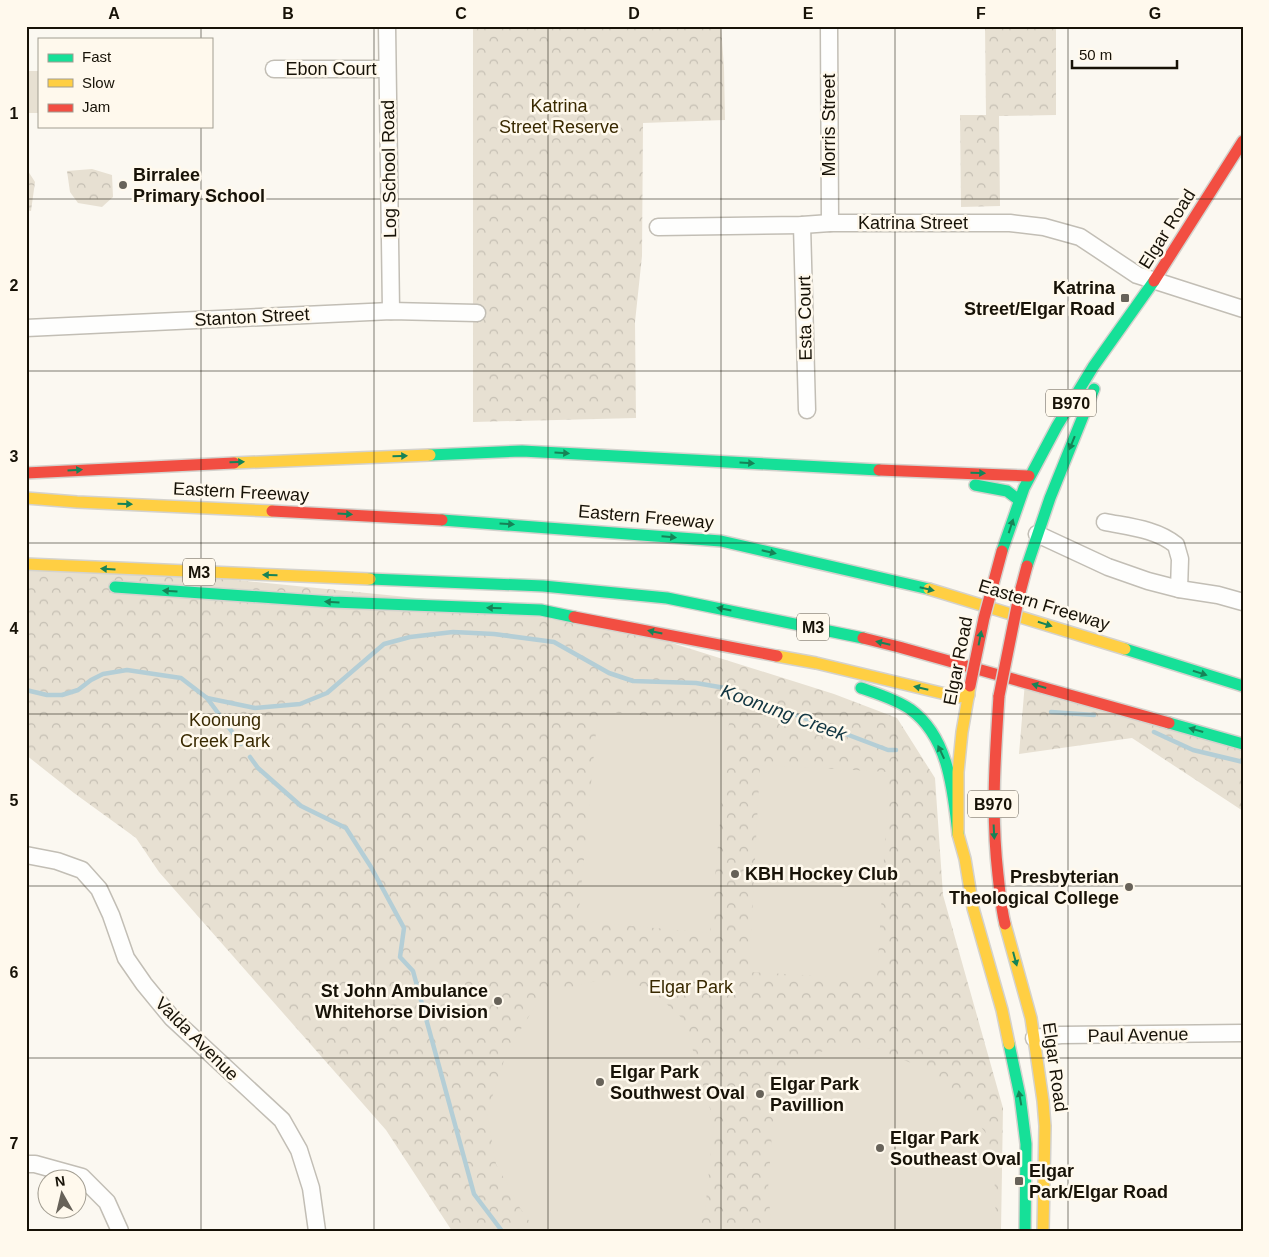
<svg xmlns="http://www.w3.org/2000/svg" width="1269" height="1257" viewBox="0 0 1269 1257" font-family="Arial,sans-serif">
<defs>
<pattern id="park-crowns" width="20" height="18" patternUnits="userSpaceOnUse" patternTransform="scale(1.25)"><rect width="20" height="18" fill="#e7e0d2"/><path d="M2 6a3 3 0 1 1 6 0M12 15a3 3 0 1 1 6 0" fill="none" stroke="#c5bfb3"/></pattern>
</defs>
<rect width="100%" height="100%" fill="#fbf8f1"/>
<g fill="url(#park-crowns)">
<polygon points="473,26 721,26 724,68 725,120 643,123 642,256 635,322 636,418 473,422"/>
<polygon points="985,26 1056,26 1056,115 999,116 1000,206 961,207 960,115 986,115"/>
<polygon points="26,157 28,157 28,171 35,182 31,211 26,210"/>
<polygon points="92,169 112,175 113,197 102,207 78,203 70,192 67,171"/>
<polygon points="26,559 457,602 656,638 834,694 897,718 935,778 943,895 1003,1108 1001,1231 452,1231 386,1130 159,872 136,838 74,793 26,755"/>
<polygon points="1025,682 1243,743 1243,811 1132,738 1019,754"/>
</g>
<g fill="#e7e0d2">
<rect x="26" y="71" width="13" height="42"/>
<polygon points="598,711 729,723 710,933 578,921"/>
<polygon points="760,765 889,772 877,979 749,972"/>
<polygon points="608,978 649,988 684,1020 714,1122 705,1211 695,1231 536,1231 520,1208 496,1164 487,1113 507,1051 543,994"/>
<polygon points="836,1045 875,1049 914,1064 947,1085 985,1132 994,1164 996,1224 994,1231 772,1231 768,1189 774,1105 791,1066"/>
</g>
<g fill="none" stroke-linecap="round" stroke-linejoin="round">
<g stroke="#b4ced6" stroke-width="4.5">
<polyline points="26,690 47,695 62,695 78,690 91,680 103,674 127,670 181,678 207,698 255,708 300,704 327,693 384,644 410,637 453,632 494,634 554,642 609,673 633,681 696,683 725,688 888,750 896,750"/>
<polyline points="207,698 241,744"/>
<polyline points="1051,712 1094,715"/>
<polyline points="1154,732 1193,750 1243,762"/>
<polyline points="250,757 258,768 301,806 346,828 371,867 404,928 400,957 413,971 474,1194 502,1231"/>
</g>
<g stroke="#c2beb5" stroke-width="19">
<g id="street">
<polyline points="387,26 391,311"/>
<polyline points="829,26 830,223"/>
<polyline points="274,69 387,69"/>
<polyline points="802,225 807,410"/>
<polyline points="658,227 802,225 830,223 1010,223 1044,227 1080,237 1137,275 1243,309"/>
<polyline points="26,328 391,311 477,313"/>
<path d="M1105,522C1130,527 1156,529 1176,545L1180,559L1179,589"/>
<polyline points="1037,534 1108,567 1148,581 1179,589 1218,595 1243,602"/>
<polyline points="26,855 57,861 82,870 99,889 111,915 126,958 144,984 172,1018 282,1120 299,1150 311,1188 317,1231"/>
<polyline points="1034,1038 1061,1035 1243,1033"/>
<polyline points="26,1164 35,1164 82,1177 107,1202 120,1231"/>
</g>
</g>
<g stroke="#d4d2cd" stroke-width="14">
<g id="fast">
<polyline points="430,455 522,451 879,470"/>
<polyline points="975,485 1007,491 1019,500"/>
<polyline points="442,520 721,541 929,589"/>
<polyline points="1002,551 1024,488 1057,426 1093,367 1154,281"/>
<polyline points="1027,566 1050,498 1094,389"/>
<polyline points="370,579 543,586 667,598 863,638"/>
<polyline points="115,587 333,602 541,610 574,617"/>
<polyline points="1125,649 1243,686"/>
<path d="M861,688C878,694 895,699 910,709C949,737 953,791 958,834"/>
<polyline points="1169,723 1243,744"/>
<polyline points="1009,1044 1020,1096 1026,1144 1025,1231"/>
</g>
</g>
<g stroke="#d4d2cd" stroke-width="14">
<g id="slow">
<polyline points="234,463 430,455"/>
<polyline points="26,498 77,502 272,511"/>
<polyline points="26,564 370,579"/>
<polyline points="929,589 1125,649"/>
<polyline points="777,656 816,663 958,697 969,695"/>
<polyline points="970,686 962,732 958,772 958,834 965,859 973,908 1002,1010 1009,1044"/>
<polyline points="1005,924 1031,1018 1043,1101 1045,1126 1043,1231"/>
</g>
</g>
<g stroke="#d4d2cd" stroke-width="14">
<g id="jam">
<polyline points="1154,281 1243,141"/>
<polyline points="879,470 1029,476"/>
<polyline points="26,473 234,463"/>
<polyline points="272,511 442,520"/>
<polyline points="574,617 777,656"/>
<polyline points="863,638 899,647 1169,723"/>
<path d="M999,696C995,757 991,814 998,875C1000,892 1001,908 1005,924"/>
</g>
</g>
<use href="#street" stroke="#fefefd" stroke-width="16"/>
<use href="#fast" stroke="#16e098" stroke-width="11"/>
<use href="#slow" stroke="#ffcf43" stroke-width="11"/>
<use href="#jam" stroke="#f24e42" stroke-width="11"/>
<g stroke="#d4d2cd" stroke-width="14" stroke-linecap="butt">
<g id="jam-bridge">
<polyline points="970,686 984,618 1002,551"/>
<polyline points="999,696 1019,596 1027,566"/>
</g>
</g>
<use href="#jam-bridge" stroke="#f24e42" stroke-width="11"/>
</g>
<defs><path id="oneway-solid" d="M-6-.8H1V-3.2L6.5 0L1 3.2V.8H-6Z" transform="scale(1.25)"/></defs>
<g fill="#168357">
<use href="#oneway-solid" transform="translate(1072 443) rotate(112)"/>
<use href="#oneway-solid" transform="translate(562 453) rotate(3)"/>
<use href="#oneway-solid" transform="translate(400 456) rotate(-2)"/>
<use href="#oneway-solid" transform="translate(237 462) rotate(-2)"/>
<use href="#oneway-solid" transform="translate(747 463) rotate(3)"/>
<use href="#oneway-solid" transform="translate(75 470) rotate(-4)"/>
<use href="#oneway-solid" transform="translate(978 473) rotate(2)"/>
<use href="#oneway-solid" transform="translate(125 504) rotate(2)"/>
<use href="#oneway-solid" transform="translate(345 514) rotate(3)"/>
<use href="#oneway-solid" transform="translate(507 524) rotate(4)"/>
<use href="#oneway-solid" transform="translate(1011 526) rotate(-72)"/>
<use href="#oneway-solid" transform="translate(669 537) rotate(5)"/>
<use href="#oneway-solid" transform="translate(769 552) rotate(13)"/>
<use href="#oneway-solid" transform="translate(108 569) rotate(-177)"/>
<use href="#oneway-solid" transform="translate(270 575) rotate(-178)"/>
<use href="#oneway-solid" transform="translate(927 589) rotate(13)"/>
<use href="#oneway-solid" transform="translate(170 591) rotate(-176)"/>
<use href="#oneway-solid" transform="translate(332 602) rotate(-177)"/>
<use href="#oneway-solid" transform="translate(494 608) rotate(-178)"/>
<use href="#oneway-solid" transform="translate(724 609) rotate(-169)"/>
<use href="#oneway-solid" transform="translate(1045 624) rotate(18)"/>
<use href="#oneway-solid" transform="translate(655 632) rotate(-168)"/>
<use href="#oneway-solid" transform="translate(980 638) rotate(-79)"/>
<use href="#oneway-solid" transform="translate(883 643) rotate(-167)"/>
<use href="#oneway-solid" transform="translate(1200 673) rotate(18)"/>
<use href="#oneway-solid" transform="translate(1039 686) rotate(-164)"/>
<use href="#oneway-solid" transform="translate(921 688) rotate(-167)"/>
<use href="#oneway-solid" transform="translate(1196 730) rotate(-164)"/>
<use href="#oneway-solid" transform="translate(941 752) rotate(-115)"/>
<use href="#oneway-solid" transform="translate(994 832) rotate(87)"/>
<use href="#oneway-solid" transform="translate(1015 959) rotate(75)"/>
<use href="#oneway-solid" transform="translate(1020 1098) rotate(-100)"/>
</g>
<path fill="none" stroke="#171207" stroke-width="1" stroke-opacity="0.55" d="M201,26V39M374,26V1231M548,26V1231M721,26V1231M895,26V1231M1068,26V1231M201,126V1231M26,199H1243M26,371H1243M26,543H1243M26,714H1243M26,886H1243M26,1058H1243"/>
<g fill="#676259" stroke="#fff9ed" stroke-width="2">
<circle cx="123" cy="185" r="5"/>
<rect x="1120" y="293" width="10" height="10" rx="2.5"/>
<circle cx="735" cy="874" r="5"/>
<circle cx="1129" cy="887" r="5"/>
<circle cx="498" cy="1001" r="5"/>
<circle cx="600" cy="1082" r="5"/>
<circle cx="760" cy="1094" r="5"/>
<circle cx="880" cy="1148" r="5"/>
<rect x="1014" y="1176" width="10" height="10" rx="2.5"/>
</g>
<g text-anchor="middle" stroke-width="5" stroke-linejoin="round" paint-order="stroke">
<g fill="#fff9ed" stroke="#5d574c" stroke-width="1">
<rect x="1046" y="389.5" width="50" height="27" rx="4"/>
<rect x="183" y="558.5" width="32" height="27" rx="4"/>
<rect x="797" y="613.5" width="32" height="27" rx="4"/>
<rect x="968" y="790.5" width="50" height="27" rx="4"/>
</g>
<g font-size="16" font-weight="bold" fill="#171207">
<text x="1071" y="409">B970</text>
<text x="199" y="578">M3</text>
<text x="813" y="633">M3</text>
<text x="993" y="810">B970</text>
</g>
<g font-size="18" fill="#171207" stroke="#fff9ed">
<text x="331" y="75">Ebon Court</text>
<text transform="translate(829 125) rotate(-90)" y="6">Morris Street</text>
<text transform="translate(389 169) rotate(-91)" y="6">Log School Road</text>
<text x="913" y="229">Katrina Street</text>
<text transform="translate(1167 229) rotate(-58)" y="6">Elgar Road</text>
<text transform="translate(252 317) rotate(-3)" y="6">Stanton Street</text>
<text transform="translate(805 318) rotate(-91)" y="6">Esta Court</text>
<text transform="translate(241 492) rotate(3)" y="6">Eastern Freeway</text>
<text transform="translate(646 517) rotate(5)" y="6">Eastern Freeway</text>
<text transform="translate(1044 605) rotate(17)" y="6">Eastern Freeway</text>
<text transform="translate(958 661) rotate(-79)" y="6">Elgar Road</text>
<text transform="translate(1138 1035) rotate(-1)" y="6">Paul Avenue</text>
<text transform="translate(197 1039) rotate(45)" y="6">Valda Avenue</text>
<text transform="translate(1055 1067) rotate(82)" y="6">Elgar Road</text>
</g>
<g font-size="18" fill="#392900" stroke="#fff9ed">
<text x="559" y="112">Katrina<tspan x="559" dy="21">Street Reserve</tspan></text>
<text x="225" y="726">Koonung<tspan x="225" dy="21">Creek Park</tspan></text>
<text x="691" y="993">Elgar Park</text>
</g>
<g font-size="18" font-weight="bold" fill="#171207" stroke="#fff9ed" text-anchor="start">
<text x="133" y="181">Birralee<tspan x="133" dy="21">Primary School</tspan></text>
<text x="1115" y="294" text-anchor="end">Katrina<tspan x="1115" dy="21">Street/Elgar Road</tspan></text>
<text x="745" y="880">KBH Hockey Club</text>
<text x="1119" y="883" text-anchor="end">Presbyterian<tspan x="1119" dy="21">Theological College</tspan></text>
<text x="488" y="997" text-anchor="end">St John Ambulance<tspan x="488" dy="21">Whitehorse Division</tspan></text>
<text x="610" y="1078">Elgar Park<tspan x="610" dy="21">Southwest Oval</tspan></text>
<text x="770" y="1090">Elgar Park<tspan x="770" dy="21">Pavillion</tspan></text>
<text x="890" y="1144">Elgar Park<tspan x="890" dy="21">Southeast Oval</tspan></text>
<text x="1029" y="1177">Elgar<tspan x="1029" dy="21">Park/Elgar Road</tspan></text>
</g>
<g font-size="19" font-style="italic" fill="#123642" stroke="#fff9ed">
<text transform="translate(784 712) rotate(20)" y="7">Koonung Creek</text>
</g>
</g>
<rect width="1269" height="1257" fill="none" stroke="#fff9ed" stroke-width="55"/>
<rect x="38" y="38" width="175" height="90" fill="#fff9ed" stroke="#a29d91"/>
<rect x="48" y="54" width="25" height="8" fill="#16e098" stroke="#a29d91"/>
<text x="82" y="62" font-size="15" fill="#171207">Fast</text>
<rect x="48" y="79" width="25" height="8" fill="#ffcf43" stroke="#a29d91"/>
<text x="82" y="88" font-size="15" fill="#171207">Slow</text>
<rect x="48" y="104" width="25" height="8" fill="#f24e42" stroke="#a29d91"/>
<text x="82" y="112" font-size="15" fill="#171207">Jam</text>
<g transform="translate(62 1194) rotate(352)"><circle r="24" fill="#fff9ed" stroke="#a29d91"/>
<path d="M0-4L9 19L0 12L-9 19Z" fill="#676259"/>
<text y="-8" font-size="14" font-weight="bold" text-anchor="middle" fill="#171207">N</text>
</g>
<path d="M1072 60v8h105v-8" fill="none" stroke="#171207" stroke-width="2.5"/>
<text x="1079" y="60" font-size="15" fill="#171207" stroke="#fff9ed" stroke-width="4" paint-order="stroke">50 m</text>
<rect x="28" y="28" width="1214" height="1202" fill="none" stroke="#171207" stroke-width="2"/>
<g font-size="16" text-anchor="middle" font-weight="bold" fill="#171207">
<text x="114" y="19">A</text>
<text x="288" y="19">B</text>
<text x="461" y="19">C</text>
<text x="634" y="19">D</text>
<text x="808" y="19">E</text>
<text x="981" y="19">F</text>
<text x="1155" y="19">G</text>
<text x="14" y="119">1</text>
<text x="14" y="291">2</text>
<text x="14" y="462">3</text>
<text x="14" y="634">4</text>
<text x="14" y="806">5</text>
<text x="14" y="978">6</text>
<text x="14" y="1149">7</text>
</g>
</svg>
